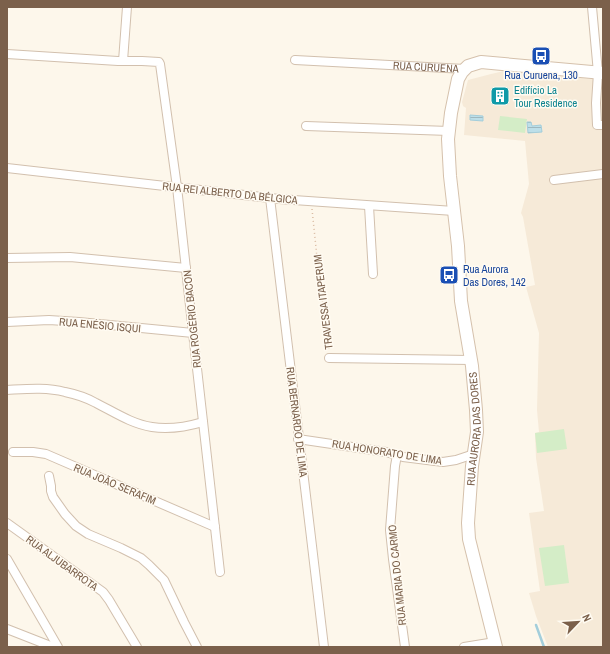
<svg xmlns="http://www.w3.org/2000/svg" width="610" height="654" viewBox="0 0 610 654" font-family="'Archivo Narrow',sans-serif">
<defs>
<pattern id="water-rules" width="6" height="5" patternUnits="userSpaceOnUse"><rect width="6" height="5" fill="#bddfe9"/><path d="M0 2.5h6" fill="none" stroke="#9fb8bf"/></pattern>
</defs>
<rect width="100%" height="100%" fill="#fdf7eb"/>
<polygon fill="#f6ead8" points="504,71 603,80 603,647 548,647 536,616 529,593 540,591 529,513 544,511 536,458 535,433 539,432 537,410 539,333 526,287 535,285 523,217 521,213 529,184 525,141 464,135 466,108 463,106 462,102 468,80 491,74"/>
<g fill="#d4edc7">
<polygon points="500,116 527,119 525,133 498,130"/>
<polygon points="564,429 567,449 537,453 535,433"/>
<polygon points="564,545 569,583 545,586 539,548"/>
</g>
<g fill="url(#water-rules)" stroke="#a3cedb">
<polygon points="470,115 483,116 483,121 470,120"/>
<polygon points="527,122 531,122 532,126 541,125 542,132 528,133"/>
</g>
<g fill="none" stroke-linecap="round" stroke-linejoin="round">
<polyline stroke="#a3cedb" stroke-width="2.5" points="536,625 544,647"/>
<g stroke="#d2c0ae" stroke-width="10">
<g id="street">
<polyline points="592,7 598,73 596,103 597,125 603,125"/>
<polyline points="7,54 118,61 142,61 159,62 160,64 177,187 193,333 220,572"/>
<path id="s1" d="M295,60L465,69"/>
<polyline points="123,61 127,7"/>
<polyline points="306,126 449,131"/>
<polyline points="7,168 279,199 454,211"/>
<polyline points="554,180 603,174"/>
<polyline points="270,198 310,529 324,647"/>
<polyline points="369,206 373,274"/>
<polyline points="7,258 70,257 186,268"/>
<polyline points="7,322 49,320 79,322 193,333"/>
<polyline points="329,358 471,360"/>
<path d="M7,390C26,389 46,387 65,392C75,394 87,398 96,403C114,412 132,424 152,427C170,430 186,427 203,422"/>
<polyline points="298,439 386,452 403,457 443,462 456,460 474,454"/>
<polyline points="13,452 33,452 46,454 215,527"/>
<polyline points="397,455 395,466 390,530 393,559 405,647"/>
<polyline points="49,476 51,486 51,491 53,497 65,514 76,526 88,534 121,548 141,558 149,565 164,580 184,622 197,647"/>
<polyline points="7,523 103,592 109,600 137,647"/>
<polyline points="7,559 58,647"/>
<polyline points="7,629 53,647"/>
<polyline points="464,647 495,642"/>
</g>
</g>
<g stroke="#d5c1ac" stroke-width="14">
<g id="secondary">
<path id="s2" d="M496,647L469,539L468,523L472,466L477,432L476,410L472,366L461,301L458,246L450,176L448,139L451,113L458,79L462,72L468,66L481,62L603,73"/>
</g>
</g>
<polyline stroke="#dabca3" stroke-width="1.5" stroke-dasharray="1 3" stroke-linecap="butt" points="312,209 318,267 329,350"/>
<use href="#street" stroke="#fff" stroke-width="8"/>
<use href="#secondary" stroke="#fff" stroke-width="12"/>
</g>
<defs>
<g id="bus-square" transform="scale(1)"><rect x="-9" y="-9" width="18" height="18" rx="4" fill="#1a4fb4" stroke="#fffbf2"/><path d="M-5-6H5V4H4V6H2V4H-2V6H-4V4H-5ZM-3.5-4V0h7V-4ZM-3.5 1.2v1.5H-2V1.2ZM2 1.2v1.5H3.5V1.2Z" fill="#fff"/></g>
<g id="building-square" transform="scale(1)"><rect x="-9" y="-9" width="18" height="18" rx="4" fill="#0f9aa8" stroke="#fffbf2"/><path d="M-4-6H4V6H1V3H-1V6H-4ZM-2.5-4.3h1.7v1.8h-1.7ZM.8-4.3h1.7v1.8H.8ZM-2.5-1h1.7V.8h-1.7ZM.8-1h1.7V.8H.8Z" fill="#fff"/></g>
</defs>
<g fill-rule="evenodd">
<use href="#bus-square" x="541" y="56"/>
<use href="#building-square" x="500" y="96"/>
<use href="#bus-square" x="449" y="275"/>
</g>
<g text-anchor="middle" stroke-width="3" stroke-linejoin="round" paint-order="stroke">
<g font-size="11" fill="#7b604b" stroke="#fffbf2">
<text dy="4" stroke="none"><textPath href="#s1" startOffset="131">RUA CURUENA</textPath></text>
<text transform="translate(230 193) rotate(6)" y="4">RUA REI ALBERTO DA BÉLGICA</text>
<text transform="translate(323 302) rotate(-97)" y="4">TRAVESSA ITAPERUM</text>
<text transform="translate(192 319) rotate(-96)" y="4">RUA ROGÉRIO BACON</text>
<text transform="translate(100 325) rotate(5)" y="4">RUA ENÉSIO ISQUI</text>
<text transform="translate(297 422) rotate(83)" y="4">RUA BERNARDO DE LIMA</text>
<text dy="4" stroke="none"><textPath href="#s2" startOffset="222">RUA AURORA DAS DORES</textPath></text>
<text transform="translate(387 452) rotate(9)" y="4">RUA HONORATO DE LIMA</text>
<text transform="translate(115 484) rotate(23)" y="4">RUA JOÃO SERAFIM</text>
<text transform="translate(62 563) rotate(36)" y="4">RUA ALJUBARROTA</text>
<text transform="translate(397 575) rotate(-96)" y="4">RUA MARIA DO CARMO</text>
</g>
<g font-size="11" fill="#164399" stroke="#fffbf2">
<text x="541" y="79">Rua Curuena, 130</text>
<text x="463" y="273" text-anchor="start">Rua Aurora<tspan x="463" dy="13">Das Dores, 142</tspan></text>
</g>
<g font-size="11" fill="#0d838f" stroke="#fffbf2" text-anchor="start">
<text x="514" y="94">Edifício La<tspan x="514" dy="13">Tour Residence</tspan></text>
</g>
</g>
<rect width="610" height="654" fill="none" stroke="#7b604b" stroke-width="16"/>
<g transform="translate(578 622) rotate(65)" stroke="#fffbf2" stroke-width="3" paint-order="stroke">
<path d="M0-3L7 15L0 10L-7 15Z" fill="#7b604b"/>
<text y="-6" font-size="11" font-weight="bold" text-anchor="middle" fill="#7b604b">N</text>
</g>
</svg>
